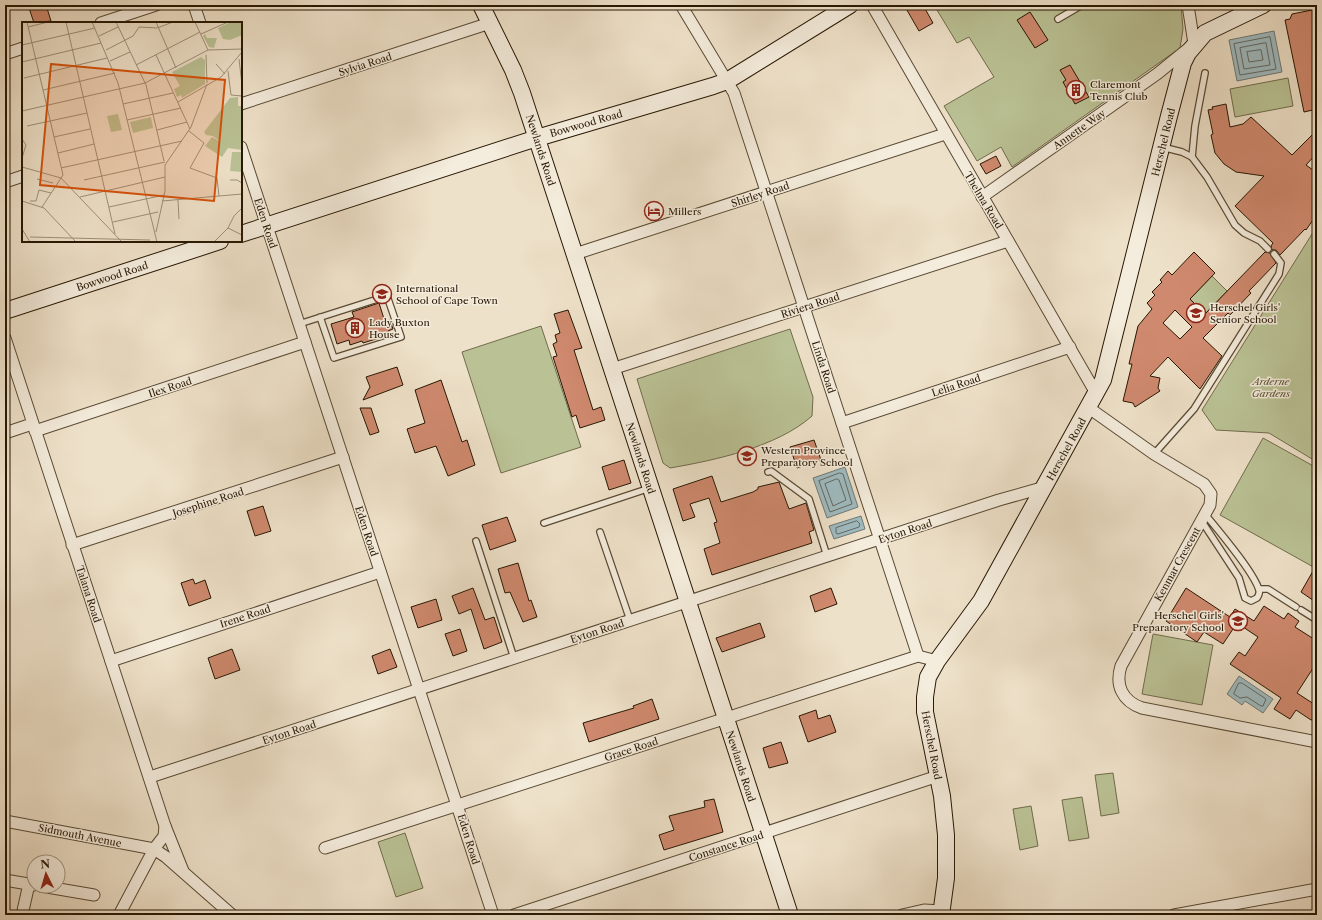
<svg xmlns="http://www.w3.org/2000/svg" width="1322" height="920" viewBox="0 0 1322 920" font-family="'Libre Caslon Text',serif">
<rect width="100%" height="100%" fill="#eee1c9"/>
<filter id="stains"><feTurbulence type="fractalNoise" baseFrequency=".005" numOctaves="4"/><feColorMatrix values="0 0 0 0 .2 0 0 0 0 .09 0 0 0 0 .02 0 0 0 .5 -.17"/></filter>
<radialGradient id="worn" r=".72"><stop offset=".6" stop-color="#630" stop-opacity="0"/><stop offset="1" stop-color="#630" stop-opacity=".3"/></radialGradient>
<g fill="#bac295" stroke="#706c4c">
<polygon points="934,5 1181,5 1183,29 1180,48 1012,167 1001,147 977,161 944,106 994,77 969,37 957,43"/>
<polygon points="1288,78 1293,106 1235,117 1230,89"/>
<polygon points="1317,226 1317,462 1269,433 1216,430 1202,410"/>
<polygon points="1212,276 1227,291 1205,314 1190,299"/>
<polygon points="541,326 581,447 501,473 462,352"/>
<path d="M790,329L813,397L812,416C777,447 716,460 670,468L663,463L637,379Z"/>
<polygon points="1263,438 1317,468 1317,569 1220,515"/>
<polygon points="1153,634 1213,645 1202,705 1142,694"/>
<polygon points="1113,773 1119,813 1101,816 1095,775"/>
<polygon points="1082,797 1089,838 1069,841 1062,800"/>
<polygon points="1031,806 1038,846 1020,850 1013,809"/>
<polygon points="405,833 423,888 396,897 378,842"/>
</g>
<g fill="#9fbbc1" stroke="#6f7975">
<polygon points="1274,31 1282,72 1237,81 1229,40"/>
<polygon points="845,467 858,507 827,518 813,478"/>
<polygon points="861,516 865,529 834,539 829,526"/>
<polygon points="1239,676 1273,699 1263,713 1245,701 1242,705 1227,694"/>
</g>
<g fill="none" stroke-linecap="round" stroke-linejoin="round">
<g stroke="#636962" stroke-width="1">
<polygon points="1270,37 1276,69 1240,75 1234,44"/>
<polygon points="1266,43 1270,65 1244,69 1240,48"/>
<polygon points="1261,50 1263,60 1249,62 1247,52"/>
<polygon points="840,473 843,474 852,504 830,512 819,481"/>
<polygon points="837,479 839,480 846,500 833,506 825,484"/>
<polygon points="857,521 860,524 859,527 838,534 836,533 836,528"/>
<polygon points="1239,683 1242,683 1266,699 1263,706 1261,706 1247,697 1240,698 1234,694"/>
</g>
</g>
<g fill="#cf896e" stroke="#271703" fill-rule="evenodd">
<polygon points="28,5 46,5 51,21 34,23"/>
<polygon points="904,5 923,5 933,23 919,31"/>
<polygon points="1317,9 1317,109 1304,112 1285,20 1290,19 1292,14"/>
<polygon points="1030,12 1048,40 1035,48 1017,20"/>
<polygon points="1070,65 1089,97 1075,104 1063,82 1066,80 1060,70"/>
<polygon points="1226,104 1230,127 1243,124 1251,117 1292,155 1317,130 1317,153 1306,165 1317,173 1317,214 1306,230 1305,229 1280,255 1276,250 1272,250 1271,246 1273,243 1235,206 1264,176 1236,172 1224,164 1215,153 1211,135 1213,134 1208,110 1213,109 1212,107"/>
<polygon points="996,156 1001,166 986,174 980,164"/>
<path d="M1194,252L1215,273L1190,299L1205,314L1265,252L1270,253L1276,263L1249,291L1251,293L1230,315L1228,313L1203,338L1222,356L1200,389L1168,357L1150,376L1160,378L1158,388L1160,391L1135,407L1133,403L1123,401L1132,364H1129L1138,326L1152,309L1147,303L1155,295L1152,292L1162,282L1160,280L1168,271L1172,275ZM1175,310L1192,327L1180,339L1163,323Z"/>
<polygon points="379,303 385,322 390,320 393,329 388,331 389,335 363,343 362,341 350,345 349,340 337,344 331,324 354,317 352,312"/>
<polygon points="568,310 582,348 574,350 593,410 601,407 605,420 580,428 576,415 572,417 553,357 557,356 553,344 557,342 555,335 560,333 554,314"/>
<polygon points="397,367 403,385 363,400 370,387 366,377"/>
<polygon points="441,380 462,442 467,440 475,465 448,476 436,446 415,453 407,429 425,423 415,390"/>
<polygon points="360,408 371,408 379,432 370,435"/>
<polygon points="814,440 821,460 797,468 790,447"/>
<polygon points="624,460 631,483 609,490 602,467"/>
<polygon points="712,476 721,502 753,492 758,489 758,487 779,482 789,509 806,503 814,530 809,532 812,543 712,575 704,549 720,543 714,523 717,522 709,498 690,504 695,517 683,521 673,489"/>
<polygon points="263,506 271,531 255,536 247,511"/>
<polygon points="507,517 516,541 490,550 482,525"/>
<polygon points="518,563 529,601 531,600 537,617 523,622 510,592 505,593 498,569"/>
<polygon points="1317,564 1317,603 1301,592"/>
<polygon points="193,579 195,584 205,580 211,598 189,606 181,583"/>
<polygon points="473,588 485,620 494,617 502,642 484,649 471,609 459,614 452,596"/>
<polygon points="831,588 837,604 815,612 810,596"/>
<polygon points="1186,588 1230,617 1235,609 1254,621 1264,606 1284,619 1288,613 1299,621 1295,627 1317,641 1317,662 1297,693 1317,706 1317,718 1311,720 1296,710 1290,719 1274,709 1281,698 1230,664 1239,652 1245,656 1258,637 1237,623 1223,644 1204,632 1197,642 1166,621"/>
<polygon points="436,599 442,620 418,628 411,607"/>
<polygon points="760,623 765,637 722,652 716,638"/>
<polygon points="460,629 467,651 453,656 445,634"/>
<polygon points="232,649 240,670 215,679 208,658"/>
<polygon points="390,649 397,667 378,674 372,656"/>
<polygon points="652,699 659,719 589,742 583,723 634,708 633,706"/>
<polygon points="816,710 818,719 830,715 836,732 808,742 799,716"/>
<polygon points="781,742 788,763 769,768 763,748"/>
<polygon points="714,799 723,832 664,850 659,835 674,830 669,816 705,807 704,801"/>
</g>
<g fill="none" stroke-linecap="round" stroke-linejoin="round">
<g stroke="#594a34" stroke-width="8">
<g id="lane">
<polyline points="1058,19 1082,5"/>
<polyline points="1162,147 1182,152 1192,157 1207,177 1235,225 1244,233 1260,241 1268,249"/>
<polyline points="1192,157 1195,126 1205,73"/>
<polyline points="299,324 387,296 401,337 334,358 320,317"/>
<polyline points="1154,454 1194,409 1279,274 1281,263 1274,254"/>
<polyline points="768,472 771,471 809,499 827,556"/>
<path d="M1201,520L1239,578L1245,598L1251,601L1257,598C1259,595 1260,593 1259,590C1254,572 1218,530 1205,514"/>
<polyline points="544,523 650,488"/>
<polyline points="600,532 630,620"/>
<polyline points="476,541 514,658"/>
<polyline points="1259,589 1268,589 1296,607"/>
<polyline points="1301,610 1317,620"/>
</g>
</g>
<g stroke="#594a34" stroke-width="13">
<g id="street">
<polyline points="194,5 200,23"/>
<polyline points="681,5 734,93 918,656"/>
<polyline points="872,5 1097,395"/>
<polyline points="101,23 156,5"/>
<polyline points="5,54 23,48"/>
<polyline points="241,104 490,23"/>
<polyline points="241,147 493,915"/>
<polyline points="5,182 23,176"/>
<polyline points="982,197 1157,74 1194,44 1188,5"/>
<polyline points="575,254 945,134"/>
<polyline points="5,338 165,826 164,836 154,849 119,915"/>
<polyline points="612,369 1008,241"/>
<path d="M1089,408L1154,454L1204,484L1211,494L1210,505L1121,666C1115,685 1122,701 1142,708L1317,742"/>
<polyline points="842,423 1070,347"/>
<polyline points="35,431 305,342"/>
<polyline points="5,433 32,424"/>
<polyline points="72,545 343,457"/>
<polyline points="111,661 380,572"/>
<polyline points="150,777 999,500 1045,487"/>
<polyline points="5,821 154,849 166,857 232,915"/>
<polyline points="165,826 183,871"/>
<polyline points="325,848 918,656 937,661"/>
<polyline points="5,880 34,885"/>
<polyline points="41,886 94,895"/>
<polyline points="22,915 29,884"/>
<polyline points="514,915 938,776"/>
<polyline points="902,915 924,910 942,911"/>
<polyline points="1174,915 1317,889"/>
</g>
</g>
<g stroke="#271703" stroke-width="18">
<g id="secondary">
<polyline points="481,5 513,70 522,93 790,915"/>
<polyline points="241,234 537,138 713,86 727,81 850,5"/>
<polyline points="5,311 220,241"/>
<polyline points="941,915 946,878 946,835 942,796 925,712 925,697 928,677 937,661 981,601 1103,380 1169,116 1183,63 1188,53 1205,33 1263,5"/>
</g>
</g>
<use href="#lane" stroke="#f4ecdc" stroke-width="5.5"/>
<use href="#street" stroke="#f4ecdc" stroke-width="11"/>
<use href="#secondary" stroke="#f4ecdc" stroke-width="16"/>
</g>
<defs>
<g id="building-ring" transform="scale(1)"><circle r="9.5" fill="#f4ecdc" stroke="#8f2418" stroke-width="1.5"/><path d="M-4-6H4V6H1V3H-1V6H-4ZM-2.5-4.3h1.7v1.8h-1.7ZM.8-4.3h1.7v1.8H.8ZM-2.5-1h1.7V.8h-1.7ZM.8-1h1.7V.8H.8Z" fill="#8f2418"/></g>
<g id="hotel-ring" transform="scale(1)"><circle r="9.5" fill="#f4ecdc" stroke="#8f2418" stroke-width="1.5"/><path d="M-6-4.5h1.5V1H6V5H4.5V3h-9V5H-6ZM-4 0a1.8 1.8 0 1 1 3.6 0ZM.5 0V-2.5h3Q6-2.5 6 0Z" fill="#8f2418"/></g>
<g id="school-ring" transform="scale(1)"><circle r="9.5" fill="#f4ecdc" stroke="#8f2418" stroke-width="1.5"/><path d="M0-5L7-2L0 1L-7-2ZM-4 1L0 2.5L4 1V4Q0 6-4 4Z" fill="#8f2418"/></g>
</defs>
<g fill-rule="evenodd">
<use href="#building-ring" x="1076" y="90"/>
<use href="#hotel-ring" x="654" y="211"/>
<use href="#school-ring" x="382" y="294"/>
<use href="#school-ring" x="1196" y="313"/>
<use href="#building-ring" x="355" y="328"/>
<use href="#school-ring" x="747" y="456"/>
<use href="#school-ring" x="1238" y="621"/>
</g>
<g text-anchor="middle" stroke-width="3" stroke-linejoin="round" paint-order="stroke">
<g font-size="10" fill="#271703" stroke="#f4ecdc">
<text transform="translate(365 64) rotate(-18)" y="4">Sylvia Road</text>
<text transform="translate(586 123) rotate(-16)" y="4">Bowwood Road</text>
<text transform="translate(1079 129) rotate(-35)" y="4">Annette Way</text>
<text transform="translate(1163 142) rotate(-76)" y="4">Herschel Road</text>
<text transform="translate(541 150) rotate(72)" y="4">Newlands Road</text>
<text transform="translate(760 194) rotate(-18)" y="4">Shirley Road</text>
<text transform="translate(984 200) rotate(59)" y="4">Thelma Road</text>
<text transform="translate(266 223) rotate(72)" y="4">Eden Road</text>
<text transform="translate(112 276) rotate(-18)" y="4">Bowwood Road</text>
<text transform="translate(810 305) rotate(-18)" y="4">Riviera Road</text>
<text transform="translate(824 367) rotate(72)" y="4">Linda Road</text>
<text transform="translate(956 385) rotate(-18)" y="4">Lelia Road</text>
<text transform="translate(170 387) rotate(-18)" y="4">Ilex Road</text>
<text transform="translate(1066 449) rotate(-61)" y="4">Herschel Road</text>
<text transform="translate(641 458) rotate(72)" y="4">Newlands Road</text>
<text transform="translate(208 502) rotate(-18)" y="4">Josephine Road</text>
<text transform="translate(367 531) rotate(72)" y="4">Eden Road</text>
<text transform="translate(905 531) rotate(-18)" y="4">Eyton Road</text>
<text transform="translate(1177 564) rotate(-61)" y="4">Kenmar Crescent</text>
<text transform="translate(89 594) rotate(72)" y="4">Talana Road</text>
<text transform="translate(245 616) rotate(-18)" y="4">Irene Road</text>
<text transform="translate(597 631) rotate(-18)" y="4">Eyton Road</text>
<text transform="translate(289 732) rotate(-18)" y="4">Eyton Road</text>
<text transform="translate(932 745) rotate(79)" y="4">Herschel Road</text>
<text transform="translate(631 749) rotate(-18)" y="4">Grace Road</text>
<text transform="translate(741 766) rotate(72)" y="4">Newlands Road</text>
<text transform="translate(80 835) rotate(11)" y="4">Sidmouth Avenue</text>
<text transform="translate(469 839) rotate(73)" y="4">Eden Road</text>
<text transform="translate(726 846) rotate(-18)" y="4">Constance Road</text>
</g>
<g font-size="10" fill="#271703" stroke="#f4ecdc" text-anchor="start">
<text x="1090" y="88">Claremont<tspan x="1090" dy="12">Tennis Club</tspan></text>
<text x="668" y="215">Millers</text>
<text x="396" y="292">International<tspan x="396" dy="12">School of Cape Town</tspan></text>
<text x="1210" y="311">Herschel Girls'<tspan x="1210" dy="12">Senior School</tspan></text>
<text x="369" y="326">Lady Buxton<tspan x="369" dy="12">House</tspan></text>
<text x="761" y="454">Western Province<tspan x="761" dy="12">Preparatory School</tspan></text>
<text x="1224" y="619" text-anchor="end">Herschel Girls'<tspan x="1224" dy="12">Preparatory School</tspan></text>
</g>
<g font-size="10" font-style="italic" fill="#5a5336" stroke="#f4ecdc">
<text x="1271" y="385">Arderne<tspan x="1271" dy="12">Gardens</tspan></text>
</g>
</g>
<g transform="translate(22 22)">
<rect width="220" height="220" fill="#eee1c9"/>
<path d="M209,0H220V13L208,18L201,17L196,6ZM183,12L185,16H195L192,26L187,25L181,14ZM179,35L183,38V62L160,76L159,73L155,75L152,67L158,64L150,50ZM216,75V84H220V128L206,126L200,135L183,124L190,115L199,120L191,114L184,113L182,110L208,76ZM96,92L100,108L89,110L85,94ZM129,95L131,106L111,111L108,100ZM210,130H220V150L208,149Z" fill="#bac295"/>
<path fill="none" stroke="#9e907a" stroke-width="1" d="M5,0L41,153L20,185M44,0L93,212M70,0L96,61L135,220M94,0L124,63L142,139M134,0L154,46M173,0L186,28M6,5L26,0M179,12L206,0M77,14L96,5M0,23L73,6M84,28L111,14L117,5L135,6L151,0M134,33L168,107M184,33L185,61M217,37L220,63M88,39L108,30M0,40L79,21M194,42L203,52M114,43L178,10M206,49L209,73L220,74M2,56L85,36M21,68L93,51M156,80L199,55L220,30M101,82L151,71M0,89L123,61L186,28L220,27M105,98L159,86M28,99L65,91M5,104L28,99M135,108L165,100M167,109L182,121L168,146L195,156L197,174M32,115L68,107M0,117L4,123L0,136M36,131L72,122M0,145L39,156L100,220M39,146L160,119M15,157L31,161M62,158L143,140M208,158H215L220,161M58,175L143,155M156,178L157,197M0,179L22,186L54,220M8,179H14L17,168L29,171M140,179L220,172M87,185L142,173M91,200L136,190M206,206L220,213M0,207L8,220M134,210L143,169V143L169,105L185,62M8,215L128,218M192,220L206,206L212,194L220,186"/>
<path fill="#d5520b" fill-opacity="0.15" stroke="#d5520b" stroke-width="2" d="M29,42L203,58L192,179L18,163Z"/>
<rect width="220" height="220" fill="none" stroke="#271703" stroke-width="2"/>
</g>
<rect width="1322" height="920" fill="none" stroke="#eee1c9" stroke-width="20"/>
<rect x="6" y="6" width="1310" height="908" fill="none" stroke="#271703" stroke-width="2"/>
<rect x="10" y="10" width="1302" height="900" fill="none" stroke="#271703"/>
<g transform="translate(46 874) rotate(355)"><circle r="19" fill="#f4ecdc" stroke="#a29785"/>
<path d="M0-3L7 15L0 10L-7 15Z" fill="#8f2418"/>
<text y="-6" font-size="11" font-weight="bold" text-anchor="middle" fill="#271703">N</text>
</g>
<rect width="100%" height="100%" filter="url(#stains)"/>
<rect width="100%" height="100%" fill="url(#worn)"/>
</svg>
